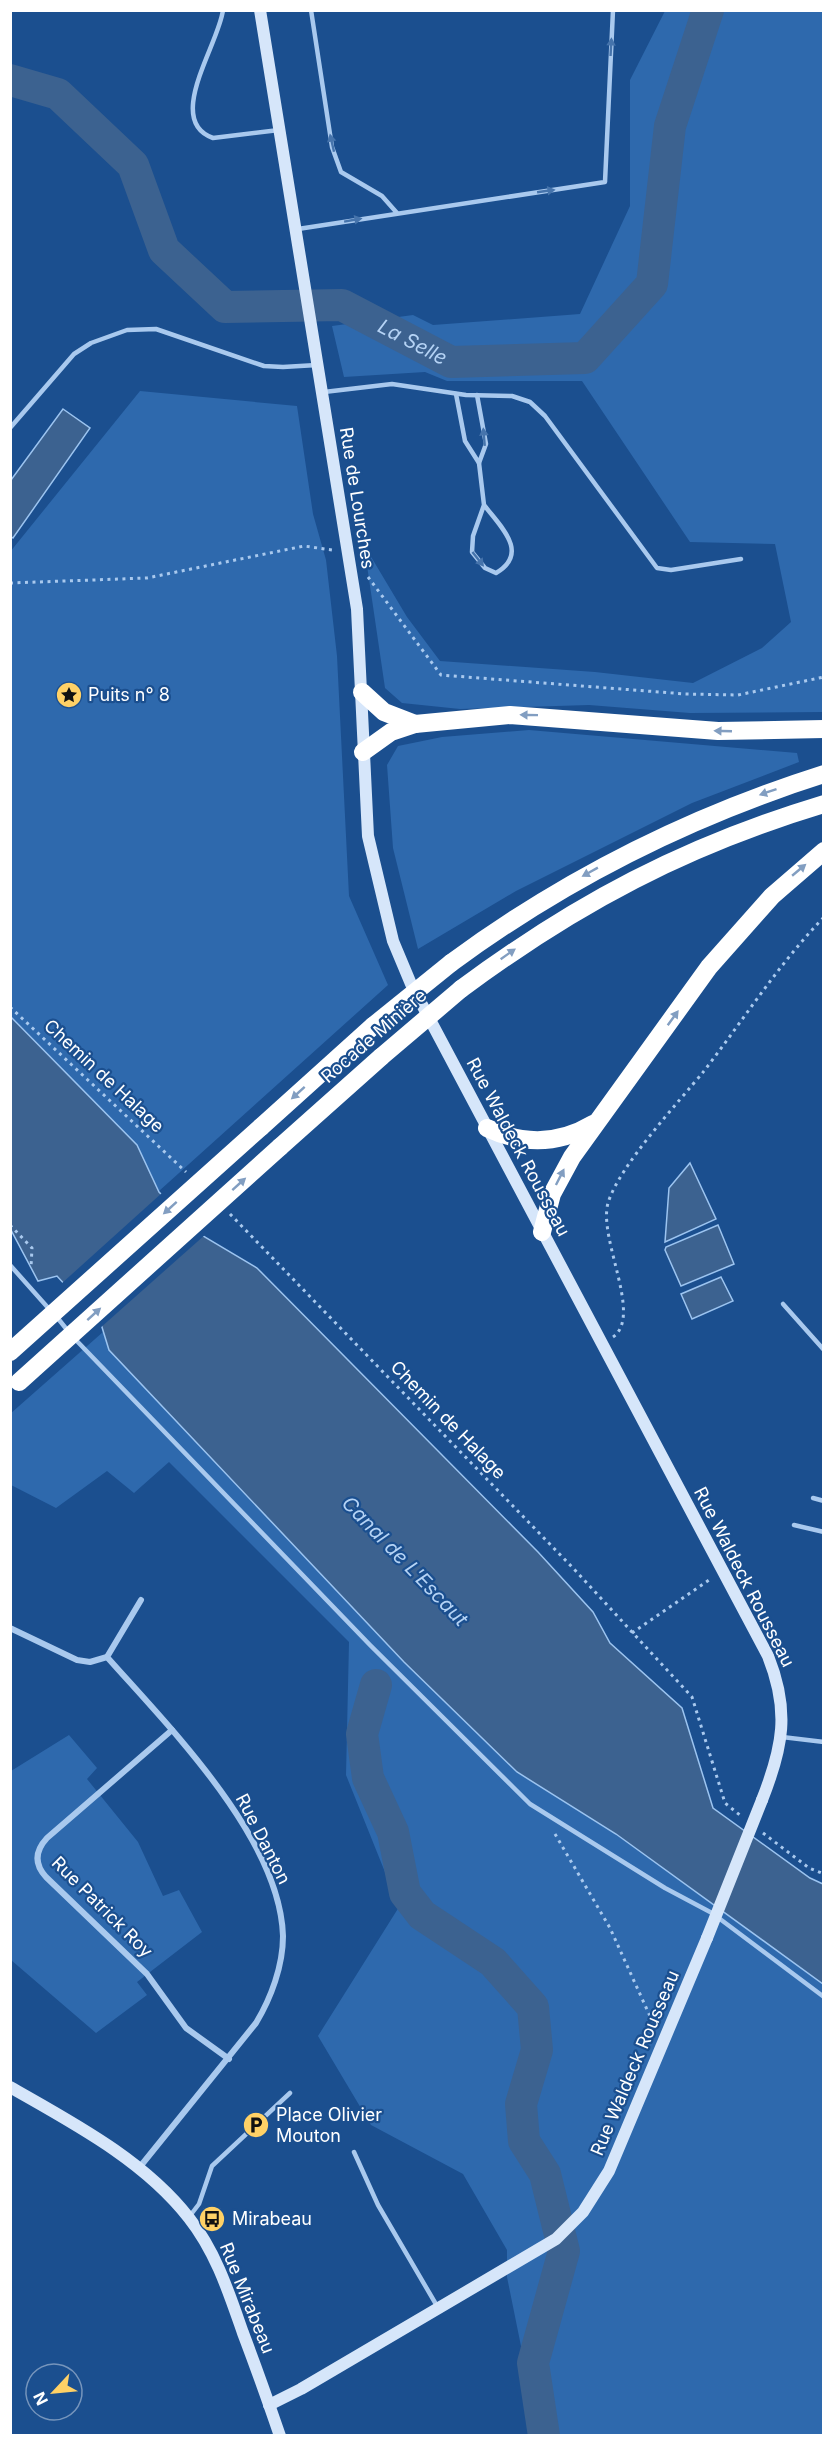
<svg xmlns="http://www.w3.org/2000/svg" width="834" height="2446" viewBox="0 0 834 2446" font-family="Inter,sans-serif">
<rect width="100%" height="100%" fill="#1b4f8f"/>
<g fill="#2e69ad">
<polygon points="665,11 823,11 823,712 690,713 589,705 460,709 402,703 385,688 364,545 407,617 440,661 595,672 693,683 762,648 791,622 775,544 690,542 582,381 447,381 425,372 344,377 332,326 413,315 433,325 580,314 630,206 630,80"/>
<polygon points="140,391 297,406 313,514 326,560 337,656 349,896 388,985 159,1191 137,1145 11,1016 10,552"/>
<polygon points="529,730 797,753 799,762 692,803 516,891 418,949 393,848 387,765 398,746 442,737"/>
<polygon points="103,1332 109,1350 404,1662 517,1772 616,1834 823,1984 823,2435 539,2435 507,2277 507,2250 463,2174 371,2125 318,2036 399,1907 346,1775 349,1642 169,1462 134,1493 107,1471 56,1508 11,1485 10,1414"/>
<polygon points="69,1735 97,1768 87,1779 138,1842 163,1896 179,1890 202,1932 137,1982 147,1995 96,2033 11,1960 11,1771"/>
</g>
<g fill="#3c6290" stroke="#9cc4f0" stroke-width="1.5">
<polygon points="63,409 90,428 13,538 10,536 11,480"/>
<polygon points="10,1016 137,1145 159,1192 203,1236 257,1268 538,1552 593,1612 610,1643 682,1708 713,1808 810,1878 823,1884 823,1984 616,1834 517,1772 404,1662 109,1350 101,1324 57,1276 38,1281 11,1230"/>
<polygon points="690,1163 716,1219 665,1242 669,1188"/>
<polygon points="718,1225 734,1264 681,1286 665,1250 666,1247"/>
<polygon points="721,1277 733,1301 692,1319 681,1294"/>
</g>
<polygon fill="#1b4f8f" points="163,1192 206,1234 99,1329 61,1284"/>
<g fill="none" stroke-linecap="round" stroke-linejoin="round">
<g stroke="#3c6290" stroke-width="32">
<path id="s1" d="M10,80L58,94L133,165L164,250L225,307L342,305L451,362L585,358L652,284L670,126L708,10"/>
<polyline points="376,1685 362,1734 368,1778 393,1832 405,1893 422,1915 493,1962 533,2007 537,2050 521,2104 524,2141 545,2174 564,2251 533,2363 544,2436"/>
</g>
<g stroke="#a9c9ee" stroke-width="3" stroke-dasharray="3 4.5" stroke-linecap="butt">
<polyline points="368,577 441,675 685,694 738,695 824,677"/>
<polyline points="10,583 147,578 304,546 332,550"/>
<polyline points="10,1007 186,1172"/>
<polyline points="230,1214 573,1568 692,1697 725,1803 741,1816"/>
<polyline points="10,1225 32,1248 31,1267"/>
<path d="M613,1337C643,1316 598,1239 608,1203C619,1166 678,1103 704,1071C744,1019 778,965 824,917"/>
<polyline points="632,1633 712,1578"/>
<polyline points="763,1833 809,1868 824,1874"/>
<polyline points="555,1834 610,1928 654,2025"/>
</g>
<g stroke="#a9c9ee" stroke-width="4.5">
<path d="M223,10C219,44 164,121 213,138L279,130"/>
<polyline points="311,10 332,147 341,172 382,196 397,213"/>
<polyline points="298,229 605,182 613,10"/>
<polyline points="324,392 392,384 466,395 512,396 530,402 545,416 657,568 671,570 741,559"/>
<polyline points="456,394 465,441 479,463 486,444 477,395"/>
<polyline points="10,428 74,354 91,343 127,330 156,329 264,366 283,367 317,365"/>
<path d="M479,463L484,505L473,536L472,552L485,568L496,573C530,553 501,527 484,505"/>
<polyline points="10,1265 50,1310"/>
<polyline points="783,1304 824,1350"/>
<polyline points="56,1316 68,1331"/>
<polyline points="73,1337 370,1645 530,1804 665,1888 712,1913 824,1997"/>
<polyline points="813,1498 824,1501"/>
<polyline points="794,1525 824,1532"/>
<polyline points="782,1737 824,1742"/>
<polyline points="354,2152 378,2205 437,2306"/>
<polyline points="189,2217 199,2204 212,2166 290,2093"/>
</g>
<g stroke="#a9c9ee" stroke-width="6">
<polyline points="10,1628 77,1660 90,1662 107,1657"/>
<path d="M172,1730L47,1838C35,1851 34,1864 46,1877L147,1974L186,2028L229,2059"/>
<path d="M139,2168L256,2023C271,1998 283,1966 283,1936C280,1838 169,1727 107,1657L141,1600"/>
</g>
<g stroke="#d6e6fa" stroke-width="12">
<path d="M260,10L357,609L368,836L393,941L411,984L768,1656C790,1711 783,1747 762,1800"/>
<path d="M10,2087C73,2123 144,2160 189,2218C216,2252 229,2293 243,2333C256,2367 268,2401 280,2436"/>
<polyline points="269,2405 301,2389 556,2239 583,2212 609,2171 707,1938"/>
</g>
<g stroke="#fff" stroke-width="18">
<polyline points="362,692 384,712 415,724"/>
<polyline points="363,752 391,732 415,724 510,715 718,731 824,729"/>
<path d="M451,963C565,879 688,817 824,774"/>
<path d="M461,989C577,903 685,846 824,804"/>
<polyline points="261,1127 373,1026"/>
<path d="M487,1128C523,1145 558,1145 593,1124"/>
<polyline points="280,1147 381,1057"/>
<polyline points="542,1232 552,1194 572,1157 709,967 772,896 824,851"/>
</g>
<polyline stroke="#d6e6fa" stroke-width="12" points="707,1938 762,1800"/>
<g stroke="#fff" stroke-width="18">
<polyline points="373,1026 451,963"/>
<polyline points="381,1057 461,989"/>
<polyline points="10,1352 261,1127"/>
<polyline points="19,1382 280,1147"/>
</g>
</g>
<defs><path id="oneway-solid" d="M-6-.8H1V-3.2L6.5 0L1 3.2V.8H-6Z" transform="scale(1.5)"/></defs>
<g fill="#4674ac">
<use href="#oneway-solid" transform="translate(611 47) rotate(-87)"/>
<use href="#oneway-solid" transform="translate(332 143) rotate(-103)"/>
<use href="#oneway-solid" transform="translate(546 191) rotate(-8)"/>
<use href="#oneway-solid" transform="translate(353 220) rotate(-10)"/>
<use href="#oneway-solid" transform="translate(484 437) rotate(-95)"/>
<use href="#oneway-solid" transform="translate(478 559) rotate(52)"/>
</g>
<g fill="#829ec1">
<use href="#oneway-solid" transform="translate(529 715) rotate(-179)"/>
<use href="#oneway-solid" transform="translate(723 731) rotate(-178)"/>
<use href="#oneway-solid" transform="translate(768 792) rotate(161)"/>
<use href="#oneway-solid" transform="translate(799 870) rotate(-40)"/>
<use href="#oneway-solid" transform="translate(590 872) rotate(151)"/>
<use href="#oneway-solid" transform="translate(508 954) rotate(-35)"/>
<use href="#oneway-solid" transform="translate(673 1018) rotate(-54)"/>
<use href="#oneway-solid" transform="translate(298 1093) rotate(138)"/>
<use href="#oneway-solid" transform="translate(560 1177) rotate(-63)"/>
<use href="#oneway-solid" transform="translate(239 1184) rotate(-42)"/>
<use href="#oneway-solid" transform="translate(170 1208) rotate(138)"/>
<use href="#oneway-solid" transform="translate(94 1314) rotate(-42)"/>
</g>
<defs>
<g id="sight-disc" transform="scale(1.35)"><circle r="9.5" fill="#ffd166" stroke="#1b4f8f"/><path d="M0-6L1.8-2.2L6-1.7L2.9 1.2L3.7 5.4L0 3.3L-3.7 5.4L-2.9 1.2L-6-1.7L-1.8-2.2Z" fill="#111"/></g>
<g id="parking-disc" transform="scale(1.35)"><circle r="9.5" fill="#ffd166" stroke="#1b4f8f"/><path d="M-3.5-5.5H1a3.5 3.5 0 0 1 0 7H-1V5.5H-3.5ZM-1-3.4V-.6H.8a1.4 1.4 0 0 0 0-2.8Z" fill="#111"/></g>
<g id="bus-disc" transform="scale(1.35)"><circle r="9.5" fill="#ffd166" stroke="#1b4f8f"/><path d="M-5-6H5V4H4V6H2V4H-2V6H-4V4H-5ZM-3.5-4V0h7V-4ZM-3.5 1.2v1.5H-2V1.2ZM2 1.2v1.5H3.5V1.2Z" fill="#111"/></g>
</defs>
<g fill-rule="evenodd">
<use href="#sight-disc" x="69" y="695"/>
<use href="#parking-disc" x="256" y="2125"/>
<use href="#bus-disc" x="212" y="2219"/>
</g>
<g text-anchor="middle" stroke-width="4.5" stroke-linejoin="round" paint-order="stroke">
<g font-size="18" fill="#fff" stroke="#1b4f8f">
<text transform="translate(357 498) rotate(81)" y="6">Rue de Lourches</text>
<text transform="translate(374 1036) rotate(-41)" y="6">Rocade Minière</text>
<text transform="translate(104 1076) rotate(43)" y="6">Chemin de Halage</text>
<text transform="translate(518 1147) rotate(62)" y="6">Rue Waldeck Rousseau</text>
<text transform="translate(448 1420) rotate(46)" y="6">Chemin de Halage</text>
<text transform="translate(744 1577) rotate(63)" y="6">Rue Waldeck Rousseau</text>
<text transform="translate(263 1839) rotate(63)" y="6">Rue Danton</text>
<text transform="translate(102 1907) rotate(45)" y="6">Rue Patrick Roy</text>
<text transform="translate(635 2063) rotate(-67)" y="6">Rue Waldeck Rousseau</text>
<text transform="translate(247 2298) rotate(68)" y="6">Rue Mirabeau</text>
</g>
<g font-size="18" fill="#fff" stroke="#1b4f8f" text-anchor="start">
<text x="88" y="701">Puits n° 8</text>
<text x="276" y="2121">Place Olivier<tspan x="276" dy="21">Mouton</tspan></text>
<text x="232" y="2225">Mirabeau</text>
</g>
<g font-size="20" font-style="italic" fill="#b5d3f5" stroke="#1b4f8f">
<text dy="7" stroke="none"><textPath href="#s1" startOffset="524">La Selle</textPath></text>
<text transform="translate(405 1561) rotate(46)" y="7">Canal de L'Escaut</text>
</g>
</g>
<rect width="834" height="2446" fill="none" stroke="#ffffff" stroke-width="24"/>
<g transform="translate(54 2392) rotate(244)"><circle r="28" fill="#1b4f8f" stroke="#7695bc" stroke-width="1.5"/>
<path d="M0-4.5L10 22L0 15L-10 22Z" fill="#ffd166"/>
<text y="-9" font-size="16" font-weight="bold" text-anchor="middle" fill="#ffffff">N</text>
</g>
</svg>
